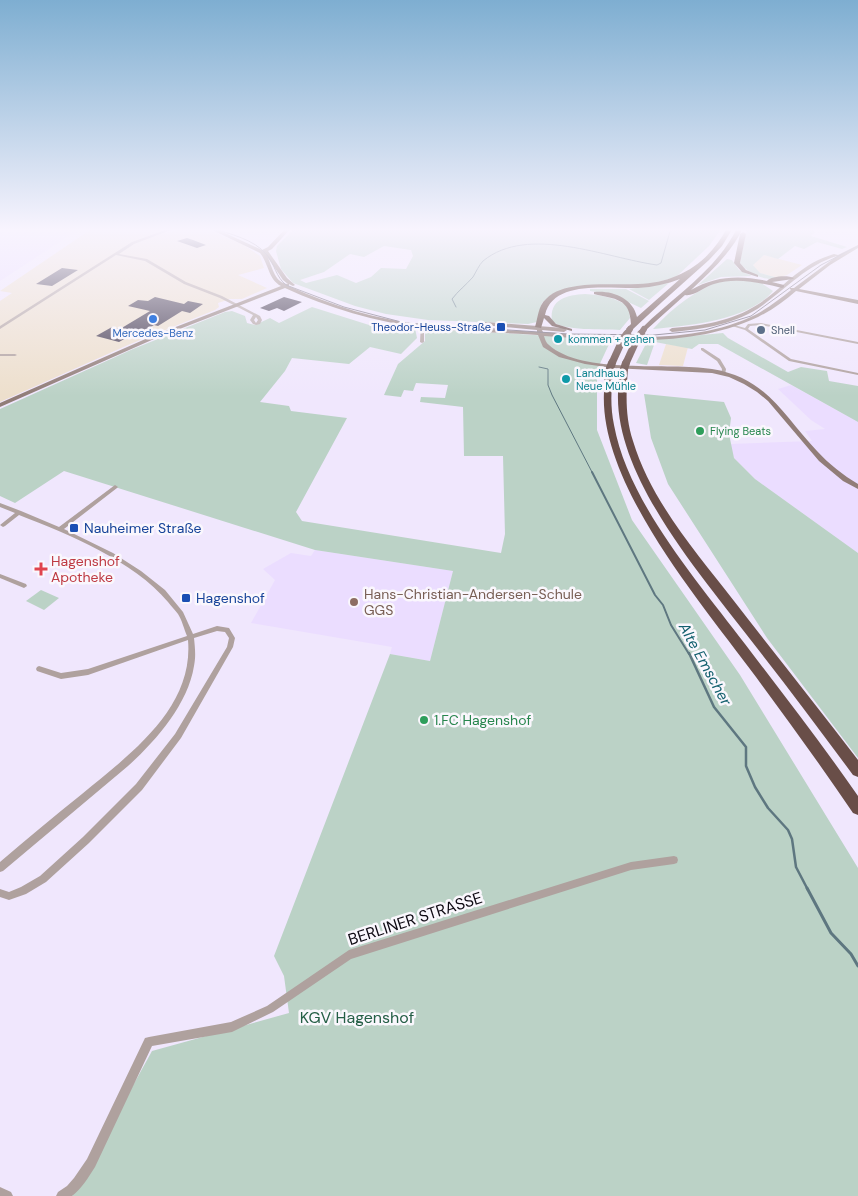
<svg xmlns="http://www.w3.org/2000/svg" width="858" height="1196" viewBox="0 0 858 1196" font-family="'DM Sans',sans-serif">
<rect width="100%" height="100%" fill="#f0e7fd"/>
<g fill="#eddfcc">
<polygon points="93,228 156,228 167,233 184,228 204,228 242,244 260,256 264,268 238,275 267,288 242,299 230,299 218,303 219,307 215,310 128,345 0,402 0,301 12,293 0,291"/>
<polygon points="764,255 802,265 787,275 778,278 760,273 754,268 753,263"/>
<polygon points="666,344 688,347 683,366 659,365"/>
</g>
<g fill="#ebddff">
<polygon points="0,228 81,228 0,281"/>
<polygon points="791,385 858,422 858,553 755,479 734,458 730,444 812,441 805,431 825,429 811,420 778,389"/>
<polygon points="315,550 453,571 430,661 390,654 392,647 251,623 275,580 263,569 291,553 311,556"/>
</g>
<g fill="#bbd2c6" fill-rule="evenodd">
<path d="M295,228H722L709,246L676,277L651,284L588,286L552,294L542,303L537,322L528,324L428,320L386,314L355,306L293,283L281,269L276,251L277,246ZM384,246L411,250L413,256L406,269L381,268L371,277L356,283L337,275L306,283L300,280L324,272L350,254L364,257Z"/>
<path d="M747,228H813L812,230L815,232L811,236L847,247L842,249L817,242L804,249L795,246L778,259L764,255L753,265L760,273L778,278C766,282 747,273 740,263Z"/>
<polygon points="727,259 732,260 739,270 752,276 721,277 698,285"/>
<path d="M725,279L760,282L773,291C750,320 688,326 653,329C674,306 696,290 725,279Z"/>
<polygon points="669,283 649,300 629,289"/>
<polygon points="590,289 626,289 649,301 641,308 613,295 590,291"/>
<path d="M585,294C601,295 615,297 629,307L630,318L620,330C604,329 562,331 552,321C549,299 567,295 585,294Z"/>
<polygon points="312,307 385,330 395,325 415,328 417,338 401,354 370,347 349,364 292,358 285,371 260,402 289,406 291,411 347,418 296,512 302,521 501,553 505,534 503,456 464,456 463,407 420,402 421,397 445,398 448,385 416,383 413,391 404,390 401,397 384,395 398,364 425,341 425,328 611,340 597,370 597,430 632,520 740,675 858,868 858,1196 72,1196 152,1051 289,1013 284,976 274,956 390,654 430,661 453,571 315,550 64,471 15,503 0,496 0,409 133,349 225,312 232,311 245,316 247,323 255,325 270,318 279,323"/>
<polygon points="723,333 728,338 788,372 801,367 827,371 829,381 858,386 858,422 718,344 699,344 692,349 655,342 647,365 636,363 648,340"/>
<polygon points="644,394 724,402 731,418 729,434 734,458 755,479 858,553 858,758 767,638 668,484 651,438"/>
<polygon points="41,590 59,598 44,610 26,601"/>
</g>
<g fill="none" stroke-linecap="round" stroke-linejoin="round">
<g stroke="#5e7780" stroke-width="1">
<path d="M456,307L452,299C458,291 466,285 473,277C476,272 479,265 483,261C528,224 606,258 657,265L661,263L671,228"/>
<polyline points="539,367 548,369 548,385 552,395 593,474"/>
</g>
<polyline stroke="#5e7780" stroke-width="2" points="592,472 655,595 663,605 671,625 689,654"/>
<polyline stroke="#5e7780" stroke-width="2.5" points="689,653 714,707 746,747 746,766 755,787 768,808 788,830 792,839 796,867 808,890"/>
<polyline stroke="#5e7780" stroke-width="3" points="807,888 831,933 851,954 858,966"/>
</g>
<g fill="#41384d">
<polygon points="187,238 193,240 206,245 197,248 177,241"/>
<polygon points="62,268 78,270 52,286 36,284"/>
<polygon points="155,297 184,304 188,301 203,304 190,313 182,311 158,326 154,325 139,334 135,333 119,342 96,336 112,327 120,329 150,311 128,306 138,300 148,301"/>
<polygon points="284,297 302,302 284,311 277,308 269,311 260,308"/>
</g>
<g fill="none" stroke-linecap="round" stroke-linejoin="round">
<g fill="#afa19e" fill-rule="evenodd">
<path d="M171,228H176L134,244L119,254L147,259L186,282L222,296L260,316L262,320L260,324L256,325L253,324L250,320L253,315L220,298L184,284L145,261L116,255L0,329V326L132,242ZM256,317L258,320L256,323L254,320Z"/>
<polygon points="421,323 424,324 424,342 422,343 420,342"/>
<polygon points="761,323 858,342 858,344 761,325 750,326 748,329 791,359 858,373 858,375 789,361 745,330 732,326 734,325 745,328 748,324"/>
<polygon points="701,348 703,348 720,359 726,369 725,375 721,374 722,369 717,361 701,350"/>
<polygon points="0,354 15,354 17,355 15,356 0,356"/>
<path d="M115,485L118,487L117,488L64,529L113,553L141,571L165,590L183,612L193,634L217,626L229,628L235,638L233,647L181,738L142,790L89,843L46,882L26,894L9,900L0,897V889L9,892L21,887L40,876L83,837L136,784L175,734L227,647L229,638L225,632L217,631L194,638C195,648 196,656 194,666C188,704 156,741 128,766L3,871L0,872V862C27,839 54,816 82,794C129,755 194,709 188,640L88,675L61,679L37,671L36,669L37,667L39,666L61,673L88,669L187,636C184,629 182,620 178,614C175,610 171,606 168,602C134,561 68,534 19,515L5,526L3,527L0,525L15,513L0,507V503L21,511L59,527Z"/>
<polygon points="0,574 26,584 27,586 24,588 0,578"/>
<path d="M674,856L677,857L678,860L677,863L674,864L631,870L351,959L273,1012L232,1032L152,1046L95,1167C88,1178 82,1188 72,1196H56L58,1192L67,1186L74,1178L87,1159L145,1038L149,1037L231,1022L267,1006L349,950L631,862Z"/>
<polygon points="0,1187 11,1192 13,1196 0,1196"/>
</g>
<path fill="#917d78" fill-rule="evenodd" d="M208,228H214L262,250L268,247L286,228H291L272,249L268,251L287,278L295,285L293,286L289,284V286C332,306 378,320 425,325C462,329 500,329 537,332V330L483,325L482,324L485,322L564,328L567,330L564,332L542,330L543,332C611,337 694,346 757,314C769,307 780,299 791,290L790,289V288H794L837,256C807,265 788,287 763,305C737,324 704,329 672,332L669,330L672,328C702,326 732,321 757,305C786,286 800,264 834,254L838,255L858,245V248L830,265L799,289L858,300V304L796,291C785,301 772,310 758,317C692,348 615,341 544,336C545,339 546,343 549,345C582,375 669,362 712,369C767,378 782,414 817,451C829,464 843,475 858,484V489L843,481L819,461L768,401L757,392L744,384L729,377L712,373L613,368L585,364L559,357L543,347L538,335C500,332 462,332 424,328C376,322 328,308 285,288L154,339L0,407V403L150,337L281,286C268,279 269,264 260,253ZM268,258L283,280L288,284C275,283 273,269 268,258Z"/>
<g fill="#694e48" fill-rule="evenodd">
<path d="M727,228H733L722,246L709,260L662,302L632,330L626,329L631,324C630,298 615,299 594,294V292C612,290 633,298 637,317L680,279C667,284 653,287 638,288C609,289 553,279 545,315L549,316L556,324L572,329V331L552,326L544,318L541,328L535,327C538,318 538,306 546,299C554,290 566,288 577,286C597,283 618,285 638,284C677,283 709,263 727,228Z"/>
<path d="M737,228H743C731,253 711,271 691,290C715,276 740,275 767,281C771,276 788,275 794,278L793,279L772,282L784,285V287L782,288C760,283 737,277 714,284C706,286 693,297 685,295L646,330H642V328C674,296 717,270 737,228Z"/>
<polygon points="743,232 746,234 740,263 746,270 758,275 758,277 742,272 734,263 740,234"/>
<polygon points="619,339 626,341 616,363 609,365 608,363"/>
<polygon points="633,339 640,341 630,363 623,365 622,363"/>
<path d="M607,366L614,368C611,387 610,406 614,425C628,502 698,582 745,644C783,694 822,744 858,796V815L853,813C822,767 789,722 756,677C703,605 599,485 604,392C604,384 604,374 607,366Z"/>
<path d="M621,367L628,369C626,393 625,417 633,441C651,501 696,552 734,601C775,654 817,706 858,760V777L853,775C822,733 790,690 757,648C707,582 615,480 618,393C619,385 618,375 621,367Z"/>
</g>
<path stroke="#746d7c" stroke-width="1" d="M211,228C230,234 254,239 267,255C275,265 276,277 286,285L344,307L405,323L568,334L654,335L705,330L751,316L821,265L858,246"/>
<g stroke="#694e48" stroke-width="6">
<polyline points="626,335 630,329"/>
<polyline points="640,335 644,329"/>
</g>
<g stroke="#694e48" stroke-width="8">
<polyline points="622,341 627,334"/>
<polyline points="636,341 641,334"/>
<polyline points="610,368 612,363"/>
<polyline points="624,369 626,363"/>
</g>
</g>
<linearGradient id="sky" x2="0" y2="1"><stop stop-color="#7eaed1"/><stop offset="0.58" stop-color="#f8f4fe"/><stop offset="1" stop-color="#f8f4fe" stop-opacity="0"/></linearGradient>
<rect width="858" height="396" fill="url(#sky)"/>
<circle fill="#3f7fe0" stroke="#faf7fd" stroke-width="2" cx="153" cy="319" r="5"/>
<g fill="#1a4fb4" stroke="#faf7fd" stroke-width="2">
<rect x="496" y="322" width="10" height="10" rx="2.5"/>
<rect x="69" y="523" width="10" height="10" rx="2.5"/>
<rect x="181" y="593" width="10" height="10" rx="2.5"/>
</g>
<circle fill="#5c6f8a" stroke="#faf7fd" stroke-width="2" cx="761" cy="330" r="5"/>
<g fill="#0f9aa8" stroke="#faf7fd" stroke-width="2">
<circle cx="558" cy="339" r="5"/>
<circle cx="566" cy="379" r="5"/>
</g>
<g fill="#2e9e5b" stroke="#faf7fd" stroke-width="2">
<circle cx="700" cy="431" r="5"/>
<circle cx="424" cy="720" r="5"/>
</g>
<path fill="#e0444e" stroke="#faf7fd" stroke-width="2" d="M38.5 561.5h5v5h5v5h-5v5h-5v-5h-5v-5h5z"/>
<circle fill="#8d6e63" stroke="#faf7fd" stroke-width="2" cx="354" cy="602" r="5"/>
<g text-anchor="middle" stroke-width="5" stroke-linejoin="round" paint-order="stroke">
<g font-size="11" fill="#164399" stroke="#faf7fd" text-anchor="end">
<text x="491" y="331">Theodor-Heuss-Straße</text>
</g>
<g font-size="11" fill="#4e5e75" stroke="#faf7fd" text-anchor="start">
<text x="771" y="334">Shell</text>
</g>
<g font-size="11" fill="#366cbe" stroke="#faf7fd">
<text x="153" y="337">Mercedes-Benz</text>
</g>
<g font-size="11" fill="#0d838f" stroke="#faf7fd" text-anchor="start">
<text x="568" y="343">kommen + gehen</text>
<text x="576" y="377">Landhaus<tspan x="576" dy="13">Neue Mühle</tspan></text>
</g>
<g font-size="11" fill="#27864d" stroke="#faf7fd" text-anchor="start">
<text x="710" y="435">Flying Beats</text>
</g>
<g font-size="14" fill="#164399" stroke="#faf7fd" text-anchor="start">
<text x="84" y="533">Nauheimer Straße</text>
<text x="196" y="603">Hagenshof</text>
</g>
<g font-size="14" fill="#be3a42" stroke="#faf7fd" text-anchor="start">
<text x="51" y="566">Hagenshof<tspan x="51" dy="16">Apotheke</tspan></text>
</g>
<g font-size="14" fill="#785e54" stroke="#faf7fd" text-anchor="start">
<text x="364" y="599">Hans-Christian-Andersen-Schule<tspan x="364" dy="16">GGS</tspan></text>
</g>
<g font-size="14" fill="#27864d" stroke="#faf7fd" text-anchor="start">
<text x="434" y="725">1.FC Hagenshof</text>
</g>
<g font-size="15" font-style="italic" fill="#13606e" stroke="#faf7fd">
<text transform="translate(705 664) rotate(61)" y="5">Alte Emscher</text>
</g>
<g font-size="16" fill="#0e0a13" stroke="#faf7fd">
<text transform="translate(415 918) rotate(-18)" y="6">BERLINER STRASSE</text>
</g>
<g font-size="16" fill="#255f46" stroke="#faf7fd">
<text x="357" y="1023">KGV Hagenshof</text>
</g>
</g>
</svg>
